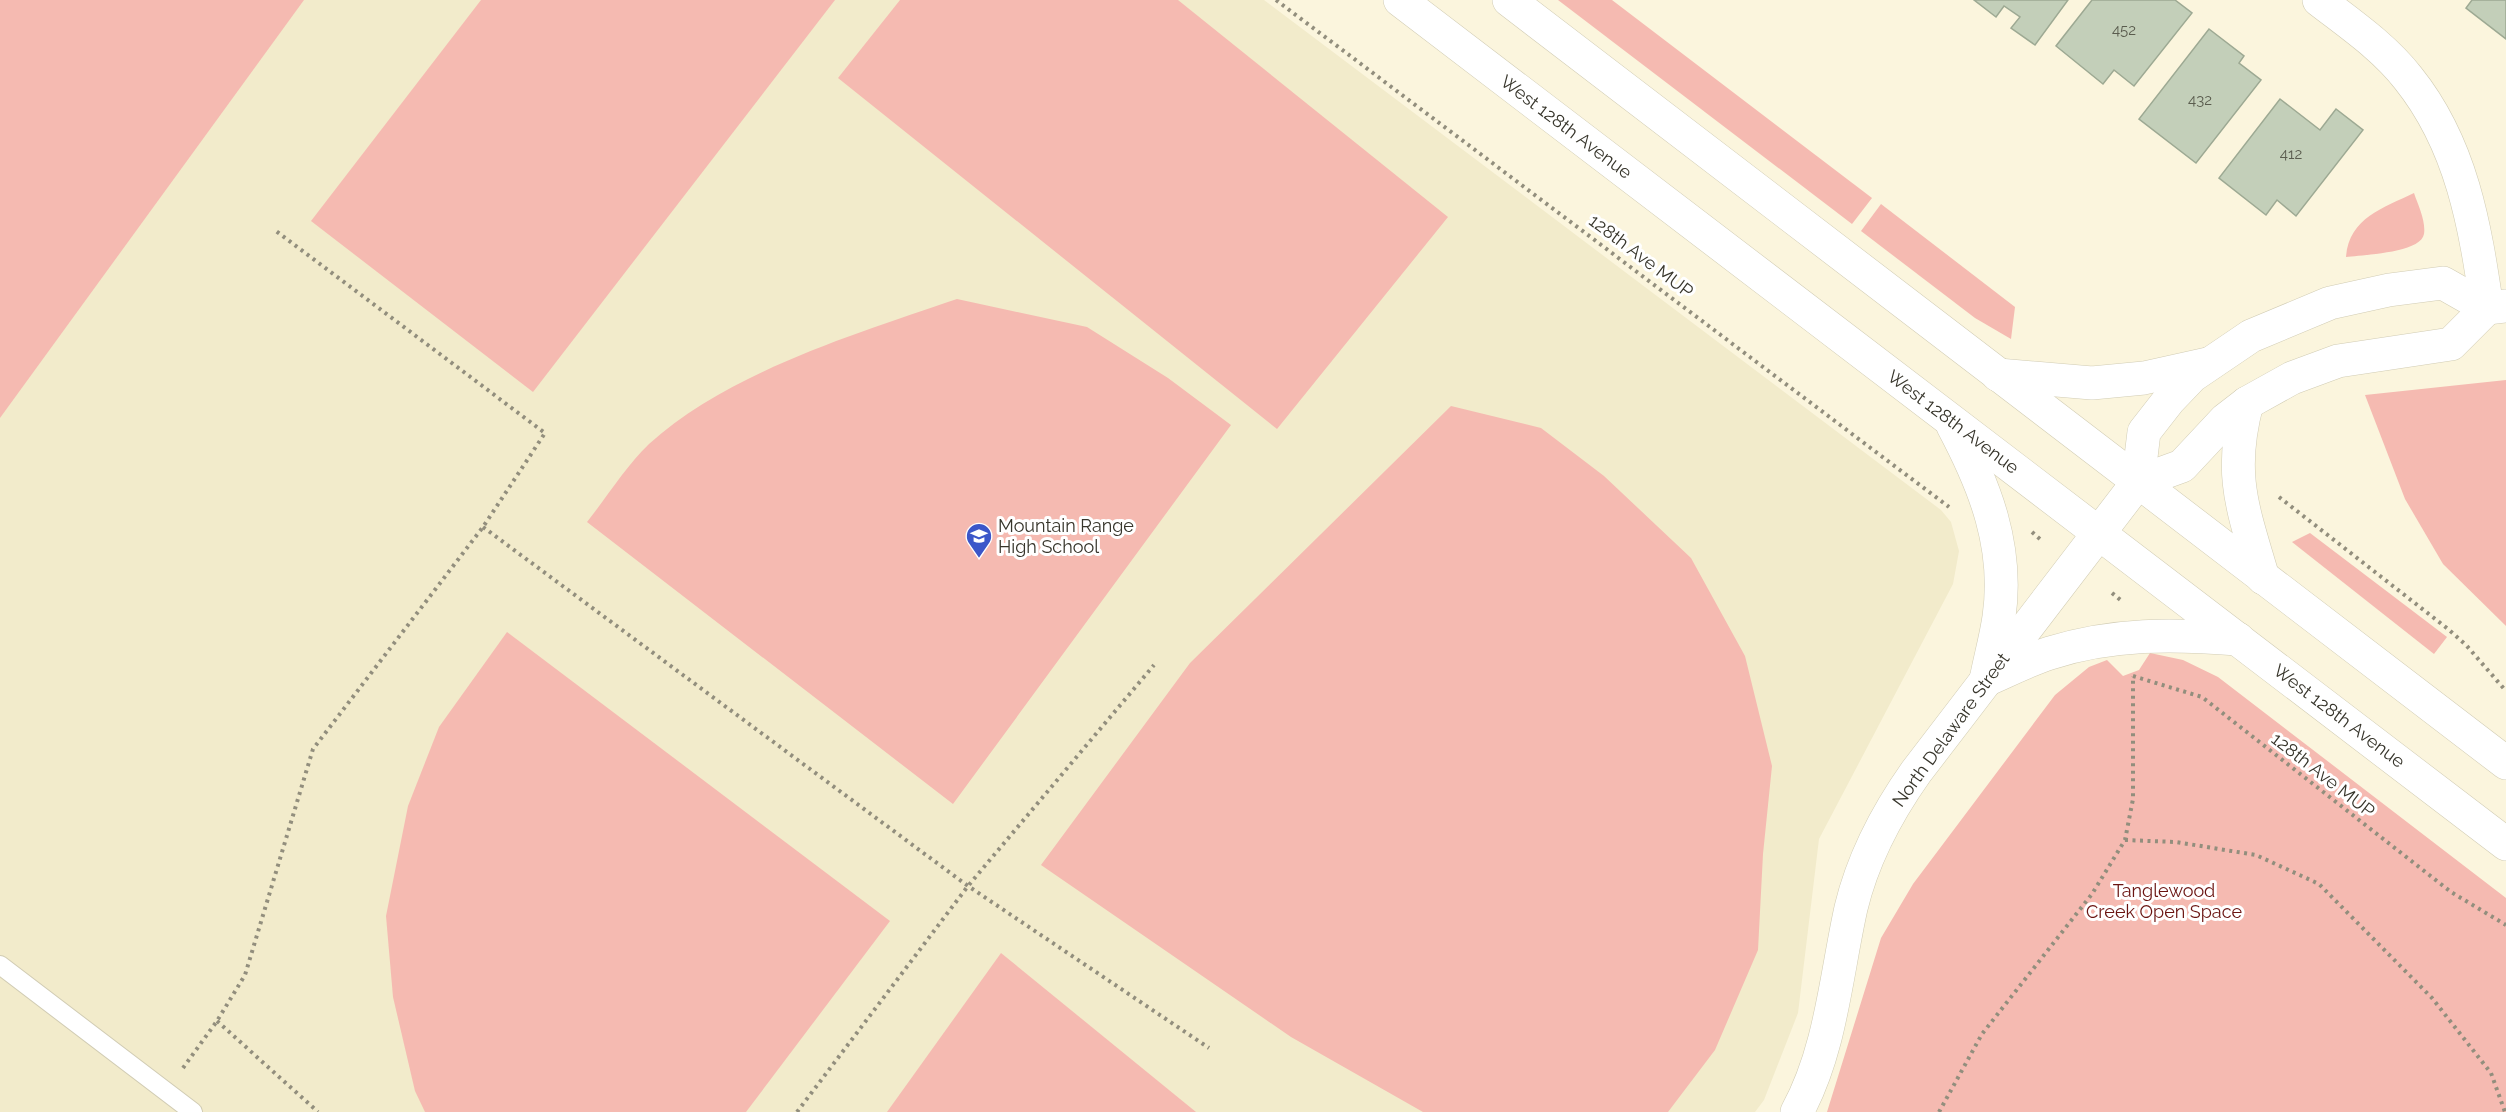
<svg xmlns="http://www.w3.org/2000/svg" width="2506" height="1112" viewBox="0 0 2506 1112" font-family="Raleway,sans-serif">
<rect width="100%" height="100%" fill="#fbf5dd"/>
<polygon fill="#f2ebcb" points="0,0 1264,0 1941,510 1951,522 1959,551 1953,584 1819,839 1798,1013 1764,1100 1755,1112 0,1112"/>
<g fill="#f5bab1">
<polygon points="0,0 304,0 0,418"/>
<polygon points="481,0 835,0 533,392 311,221"/>
<polygon points="900,0 1178,0 1448,217 1277,429 838,78"/>
<polygon points="1558,0 1612,0 1872,198 1852,224"/>
<path d="M2414,193C2418,205 2426,221 2424,234C2421,253 2362,255 2346,257C2349,218 2383,208 2414,193Z"/>
<polygon points="1881,204 2015,307 2011,339 1975,318 1861,231"/>
<path d="M957,299L1087,327L1168,378L1231,425L953,804L587,522C607,497 626,466 649,444C728,372 858,333 957,299Z"/>
<polygon points="2506,380 2506,626 2443,564 2405,499 2365,395"/>
<polygon points="1451,406 1541,428 1604,476 1691,558 1745,656 1772,766 1763,854 1758,950 1715,1050 1668,1112 1423,1112 1291,1037 1041,865 1190,663"/>
<polygon points="2310,533 2447,637 2434,654 2292,542"/>
<polygon points="507,632 890,921 746,1112 425,1112 415,1091 393,997 386,916 408,806 439,727"/>
<polygon points="2150,653 2183,660 2218,677 2506,898 2506,1112 1827,1112 1881,938 1913,884 2055,695 2089,667 2107,660 2123,676 2139,670"/>
<polygon points="1001,953 1196,1112 887,1112"/>
</g>
<g fill="#c3cfb9" stroke="#9da993" stroke-width="1.5">
<polygon points="1974,0 2068,0 2035,45 2011,28 2020,17 2004,6 1996,17"/>
<polygon points="2092,0 2175,0 2192,13 2134,86 2114,70 2103,84 2056,46"/>
<polygon points="2472,0 2506,0 2506,39 2466,8"/>
<polygon points="2209,29 2244,56 2239,63 2261,80 2196,163 2139,119"/>
<polygon points="2280,99 2320,130 2336,109 2363,130 2296,216 2277,200 2266,215 2219,178"/>
</g>
<g fill="none" stroke-linecap="round" stroke-linejoin="round">
<g stroke="#d1ccb4" stroke-width="20">
<polyline id="lane" points="0,965 193,1112"/>
</g>
<g stroke="#d1ccb4" stroke-width="34">
<g id="street">
<path d="M2319,0C2350,24 2384,47 2408,78C2462,145 2475,226 2487,308"/>
<polyline points="2138,482 2182,466 2225,420 2247,403 2292,378 2338,361 2451,344 2487,308"/>
<path d="M1797,1112C1831,1050 1836,975 1851,908C1863,858 1887,813 1916,772L2138,482L2144,432L2169,400L2192,376L2251,336L2330,303L2389,290L2443,283L2487,308L2506,306"/>
</g>
</g>
<g stroke="#d1ccb4" stroke-width="34">
<g id="secondary">
<polyline points="1400,0 2506,844"/>
<polyline points="1509,0 2506,763"/>
<polyline points="1998,375 2092,383 2144,378 2207,364"/>
<path d="M2247,403C2228,475 2243,509 2263,578"/>
<path d="M1953,426C1985,486 2009,547 1999,617C1996,638 1990,659 1986,680"/>
<path d="M1986,680C2007,671 2028,660 2050,653C2113,633 2173,634 2238,639"/>
</g>
</g>
<g stroke="#928e7d" stroke-width="4" stroke-dasharray="3 4.5" stroke-linecap="butt">
<polyline points="1276,0 1949,507"/>
<polyline points="2279,497 2448,629 2466,645 2506,691"/>
<polyline points="483,527 968,886 1209,1048"/>
<polyline points="2032,532 2040,539"/>
<polyline points="2112,593 2123,602"/>
<polyline points="2133,676 2202,697 2451,892 2506,925"/>
<polyline points="2125,840 2176,842 2256,855 2319,884 2432,998 2491,1073 2505,1112"/>
<polyline points="217,1021 318,1112"/>
<polyline points="183,1068 217,1021 245,975 313,749 483,527 545,433 276,231"/>
<polyline points="797,1112 968,886 1154,665"/>
<polyline points="1939,1112 1982,1034 2092,894 2125,840 2133,799 2133,676"/>
</g>
<use href="#lane" stroke="#fff" stroke-width="18"/>
<use href="#street" stroke="#fff" stroke-width="33"/>
<use href="#secondary" stroke="#fff" stroke-width="33"/>
</g>
<defs>
<g id="school-pin" transform="scale(1.35)"><path d="M0 17L-7.5 6A9.5 9.5 0 1 1 7.5 6Z" fill="#3b56c9" stroke="#fff"/><path d="M0-5L7-2L0 1L-7-2ZM-4 1L0 2.5L4 1V4Q0 6-4 4Z" fill="#fff"/></g>
</defs>
<g fill-rule="evenodd">
<use href="#school-pin" x="979" y="536"/>
</g>
<g text-anchor="middle" stroke-width="6" stroke-linejoin="round" paint-order="stroke">
<g font-size="15" fill="#5a5c4e">
<text x="2124" y="35">452</text>
<text x="2200" y="105">432</text>
<text x="2291" y="159">412</text>
</g>
<g font-size="18" fill="#37352b" stroke="#fff">
<text transform="translate(1566 127) rotate(37)" y="6">West 128th Avenue</text>
<text transform="translate(1641 256) rotate(37)" y="6">128th Ave MUP</text>
<text transform="translate(1953 422) rotate(37)" y="6">West 128th Avenue</text>
<text transform="translate(2339 716) rotate(37)" y="6">West 128th Avenue</text>
<text transform="translate(1951 730) rotate(-54)" y="6">North Delaware Street</text>
<text transform="translate(2323 775) rotate(38)" y="6">128th Ave MUP</text>
</g>
<g font-size="18" fill="#37352b" stroke="#fff" text-anchor="start">
<text x="998" y="532">Mountain Range<tspan x="998" dy="21">High School</tspan></text>
</g>
<g font-size="18" fill="#6a1411" stroke="#fff">
<text x="2164" y="897">Tanglewood<tspan x="2164" dy="21">Creek Open Space</tspan></text>
</g>
</g>
</svg>
